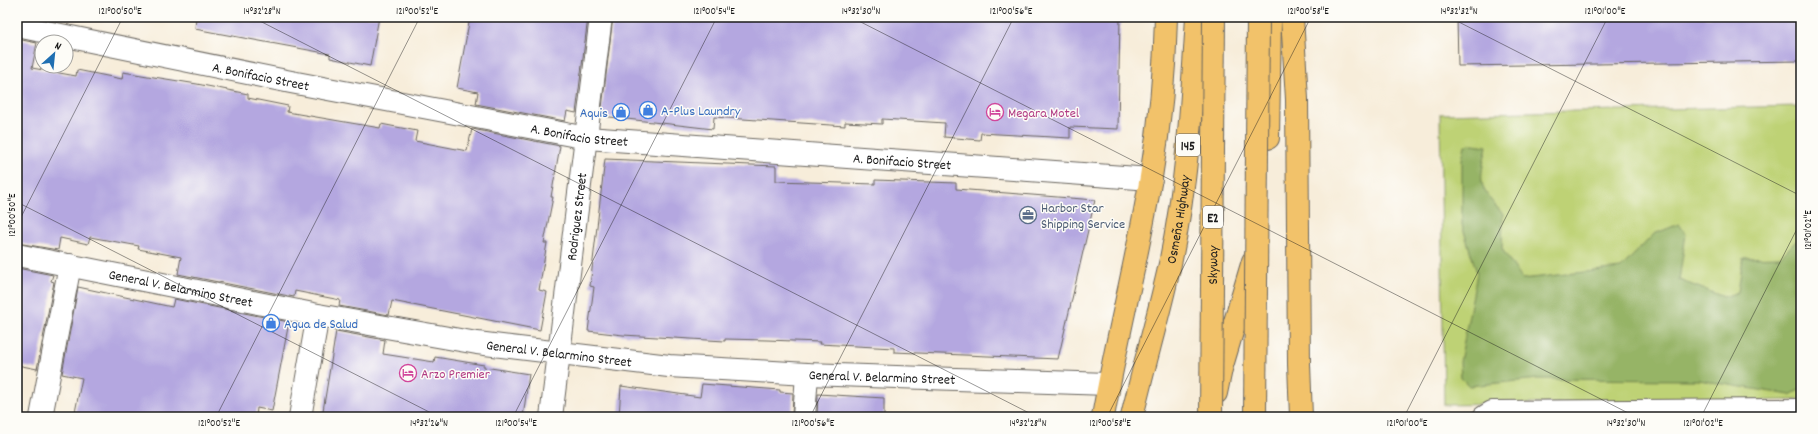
<svg xmlns="http://www.w3.org/2000/svg" width="1818" height="434" viewBox="0 0 1818 434" font-family="Dekko,sans-serif">
<rect width="100%" height="100%" fill="#fdfcf7"/>
<filter id="ink" filterUnits="userSpaceOnUse"><feTurbulence type="fractalNoise" baseFrequency=".025" numOctaves="2"/><feDisplacementMap in="SourceGraphic" scale="8" xChannelSelector="R" yChannelSelector="G"/><feConvolveMatrix kernelMatrix="1 2 1 2 8 2 1 2 1" color-interpolation-filters="sRGB"/></filter>
<filter id="wash" filterUnits="userSpaceOnUse"><feTurbulence type="fractalNoise" baseFrequency=".012" numOctaves="4" result="noise"/><feDisplacementMap in="SourceGraphic" scale="16" xChannelSelector="R" yChannelSelector="G"/><feGaussianBlur stdDeviation="0.9" result="paint"/><feColorMatrix in="noise" values="0 0 0 0 0 0 0 0 0 0 0 0 0 0 0 0 0 1.4 0 .05"/><feComposite in="paint" operator="in"/></filter>
<g filter="url(#wash)">
<rect width="100%" height="100%" fill="#f7edda"/>
<polygon fill="#bed275" stroke="#6d7748" points="1801,106 1801,400 1444,405 1440,114"/>
<path fill="#96b466" stroke="#596841" d="M1473,144L1487,146C1479,183 1477,186 1503,214L1502,249L1522,279L1621,268L1654,234L1679,224L1686,234L1679,280L1724,297L1738,292L1743,258L1780,257L1801,236V389L1790,395L1699,380L1538,379L1469,386L1461,378L1460,362L1477,273L1462,225V159L1465,145Z"/>
<g id="blocks">
<g fill="#b4a7e0">
<polygon points="196,17 379,17 370,66 330,58 330,54 195,29"/>
<polygon points="470,17 588,17 576,113 567,111 565,121 476,104 478,92 457,88"/>
<polygon points="613,17 1120,17 1118,129 1070,127 1070,138 981,133 980,140 944,137 945,123 882,119 882,124 845,122 845,126 714,117 713,129 601,116"/>
<polygon points="1457,17 1801,17 1801,61 1458,66"/>
<polygon points="17,39 37,43 32,68 76,76 77,70 122,79 123,72 197,84 248,94 248,98 288,106 287,112 380,128 381,124 417,131 415,141 467,151 472,129 560,146 551,197 553,197 544,243 547,243 539,290 547,292 540,330 392,301 389,315 339,306 340,300 295,291 294,297 178,274 181,257 138,249 139,246 90,237 88,244 60,238 58,250 17,243"/>
<polygon points="605,159 776,166 776,181 875,184 875,180 956,183 956,189 1095,200 1058,359 894,352 894,348 819,344 820,342 767,340 725,339 725,341 623,335 588,331 594,287 590,286"/>
<polygon points="17,268 53,275 51,281 54,282 37,369 17,365"/>
<polygon points="78,287 172,307 174,299 289,322 272,411 257,408 256,417 74,417 82,378 62,374"/>
<polygon points="336,331 385,340 383,354 434,362 435,357 484,365 484,367 529,374 523,417 322,417"/>
<polygon points="702,384 780,390 780,392 793,393 792,417 619,417 621,386 700,397"/>
<polygon points="818,394 884,398 884,417 817,417"/>
</g>
</g>
</g>
<g filter="url(#ink)">
<use href="#blocks" fill-opacity="0" stroke="#69655e" stroke-width="1"/>
<g fill="none" stroke-linecap="round" stroke-linejoin="round">
<g stroke="#69655e" stroke-width="24">
<g id="minor">
<path id="s1" d="M17,26L291,82L587,138L1151,179"/>
<path id="s2" d="M17,255L318,315L477,343L669,366L807,374L1108,384"/>
<polyline points="41,417 70,265"/>
<polyline points="300,417 318,315"/>
<path id="s3" d="M551,417L601,17"/>
<polyline points="804,417 807,374"/>
<polyline points="1484,417 1492,412 1801,410"/>
</g>
</g>
<g stroke="#69655e" stroke-width="24">
<g id="major">
<polyline points="1268,138 1270,17"/>
<polyline points="1216,393 1221,369 1253,261"/>
<path d="M1103,417C1117,336 1138,257 1151,177C1160,124 1165,71 1166,17"/>
<path id="s4" d="M1132,417C1143,369 1157,321 1168,273C1187,189 1192,103 1197,17"/>
</g>
</g>
<g stroke="#69655e" stroke-width="24">
<polyline id="highway" points="1292,17 1297,99 1299,364 1301,417"/>
</g>
<use href="#minor" stroke="#fff" stroke-width="22"/>
<use href="#major" stroke="#f2c26a" stroke-width="22"/>
<use href="#highway" stroke="#f2c26a" stroke-width="22"/>
<g stroke="#69655e" stroke-width="24" stroke-linecap="butt">
<g id="highway-bridge">
<path id="s5" d="M1211,417L1214,17"/>
<polyline points="1255,417 1258,17"/>
</g>
</g>
<use href="#highway-bridge" stroke="#f2c26a" stroke-width="22"/>
</g>
</g>
<path fill="none" stroke="#1c1c1c" stroke-width="1" stroke-opacity="0.45" d="M252,17L1037,417M851,17L1636,417M1449,17L1801,196M17,202L439,417M17,225L123,17M216,417L420,17M513,417L717,17M810,417L1014,17M1107,417L1311,17M1404,417L1608,17M1701,417L1801,221"/>
<defs>
<g id="shop-ring" transform="scale(0.9)"><circle r="9.5" fill="#fdfcf7" stroke="#3f7fe0" stroke-width="1.5"/><path d="M-5-2.5h2.3a2.7 3.5 0 0 1 5.4 0H5L5.5 6h-11ZM-1.5-2.5h3a1.5 2.3 0 0 0-3 0Z" fill="#3f7fe0"/></g>
<g id="hotel-ring" transform="scale(0.9)"><circle r="9.5" fill="#fdfcf7" stroke="#d1479c" stroke-width="1.5"/><path d="M-6-4.5h1.5V1H6V5H4.5V3h-9V5H-6ZM-4 0a1.8 1.8 0 1 1 3.6 0ZM.5 0V-2.5h3Q6-2.5 6 0Z" fill="#d1479c"/></g>
<g id="office-ring" transform="scale(0.9)"><circle r="9.5" fill="#fdfcf7" stroke="#5c6f8a" stroke-width="1.5"/><path d="M-6-3h4V-5.5h4V-3h4V5H-6ZM-1-4.5V-3h2v-1.5ZM-6 0V1H6V0Z" fill="#5c6f8a"/></g>
</defs>
<g fill-rule="evenodd">
<use href="#shop-ring" x="648" y="110"/>
<use href="#shop-ring" x="621" y="112"/>
<use href="#hotel-ring" x="995" y="112"/>
<use href="#office-ring" x="1028" y="215"/>
<use href="#shop-ring" x="271" y="323"/>
<use href="#hotel-ring" x="408" y="373"/>
</g>
<g text-anchor="middle" stroke-width="3" stroke-linejoin="round" paint-order="stroke">
<g fill="#fdfcf7" stroke="#605f5e" stroke-width="1">
<rect x="1176" y="134" width="24" height="22" rx="3"/>
<rect x="1203" y="206" width="20" height="22" rx="3"/>
</g>
<g font-size="13" font-weight="bold" fill="#1c1c1c">
<text x="1188" y="150">145</text>
<text x="1213" y="222">E2</text>
</g>
<g font-size="14" fill="#1c1c1c" stroke="#fdfcf7">
<text dy="5" stroke="none"><textPath href="#s1" startOffset="249">A. Bonifacio Street</textPath></text>
<text dy="5" stroke="none"><textPath href="#s1" startOffset="573">A. Bonifacio Street</textPath></text>
<text dy="5" stroke="none"><textPath href="#s1" startOffset="897">A. Bonifacio Street</textPath></text>
<text dy="5" stroke="none"><textPath href="#s3" startOffset="202">Rodriguez Street</textPath></text>
<text dy="5" stroke="none"><textPath href="#s4" startOffset="203">Osmeña Highway</textPath></text>
<text dy="5" stroke="none"><textPath href="#s5" startOffset="152">Skyway</textPath></text>
<text dy="5" stroke="none"><textPath href="#s2" startOffset="167">General V. Belarmino Street</textPath></text>
<text dy="5" stroke="none"><textPath href="#s2" startOffset="551">General V. Belarmino Street</textPath></text>
<text dy="5" stroke="none"><textPath href="#s2" startOffset="875">General V. Belarmino Street</textPath></text>
</g>
<g font-size="14" fill="#366cbe" stroke="#fdfcf7" text-anchor="start">
<text x="661" y="115">A-Plus Laundry</text>
<text x="608" y="117" text-anchor="end">Aquis</text>
<text x="284" y="328">Agua de Salud</text>
</g>
<g font-size="14" fill="#b23c85" stroke="#fdfcf7" text-anchor="start">
<text x="1008" y="117">Megara Motel</text>
<text x="421" y="378">Arzo Premier</text>
</g>
<g font-size="14" fill="#4e5e75" stroke="#fdfcf7" text-anchor="start">
<text x="1041" y="212">Harbor Star<tspan x="1041" dy="16">Shipping Service</tspan></text>
</g>
</g>
<rect width="1818" height="434" fill="none" stroke="#fdfcf7" stroke-width="44"/>
<g transform="translate(54 54) rotate(27)"><circle r="19" fill="#fdfcf7" stroke="#a3a29f"/>
<path d="M0-3L7 15L0 10L-7 15Z" fill="#1f6fb2"/>
<text y="-6" font-size="11" font-weight="bold" text-anchor="middle" fill="#1c1c1c">N</text>
</g>
<rect x="22" y="22" width="1774" height="390" fill="none" stroke="#1c1c1c" stroke-width="1.5"/>
<g font-size="10" text-anchor="middle" fill="#1c1c1c">
<text x="120" y="14">121°00'50"E</text>
<text x="262" y="14">14°32'28"N</text>
<text x="417" y="14">121°00'52"E</text>
<text x="714" y="14">121°00'54"E</text>
<text x="861" y="14">14°32'30"N</text>
<text x="1011" y="14">121°00'56"E</text>
<text x="1308" y="14">121°00'58"E</text>
<text x="1459" y="14">14°32'32"N</text>
<text x="1605" y="14">121°01'00"E</text>
<text transform="translate(11 215) rotate(-90)" y="4">121°00'50"E</text>
<text transform="translate(1807 230) rotate(-90)" y="4">121°01'02"E</text>
<text x="219" y="426">121°00'52"E</text>
<text x="429" y="426">14°32'26"N</text>
<text x="516" y="426">121°00'54"E</text>
<text x="813" y="426">121°00'56"E</text>
<text x="1028" y="426">14°32'28"N</text>
<text x="1110" y="426">121°00'58"E</text>
<text x="1407" y="426">121°01'00"E</text>
<text x="1626" y="426">14°32'30"N</text>
<text x="1703" y="426">121°01'02"E</text>
</g>
</svg>
